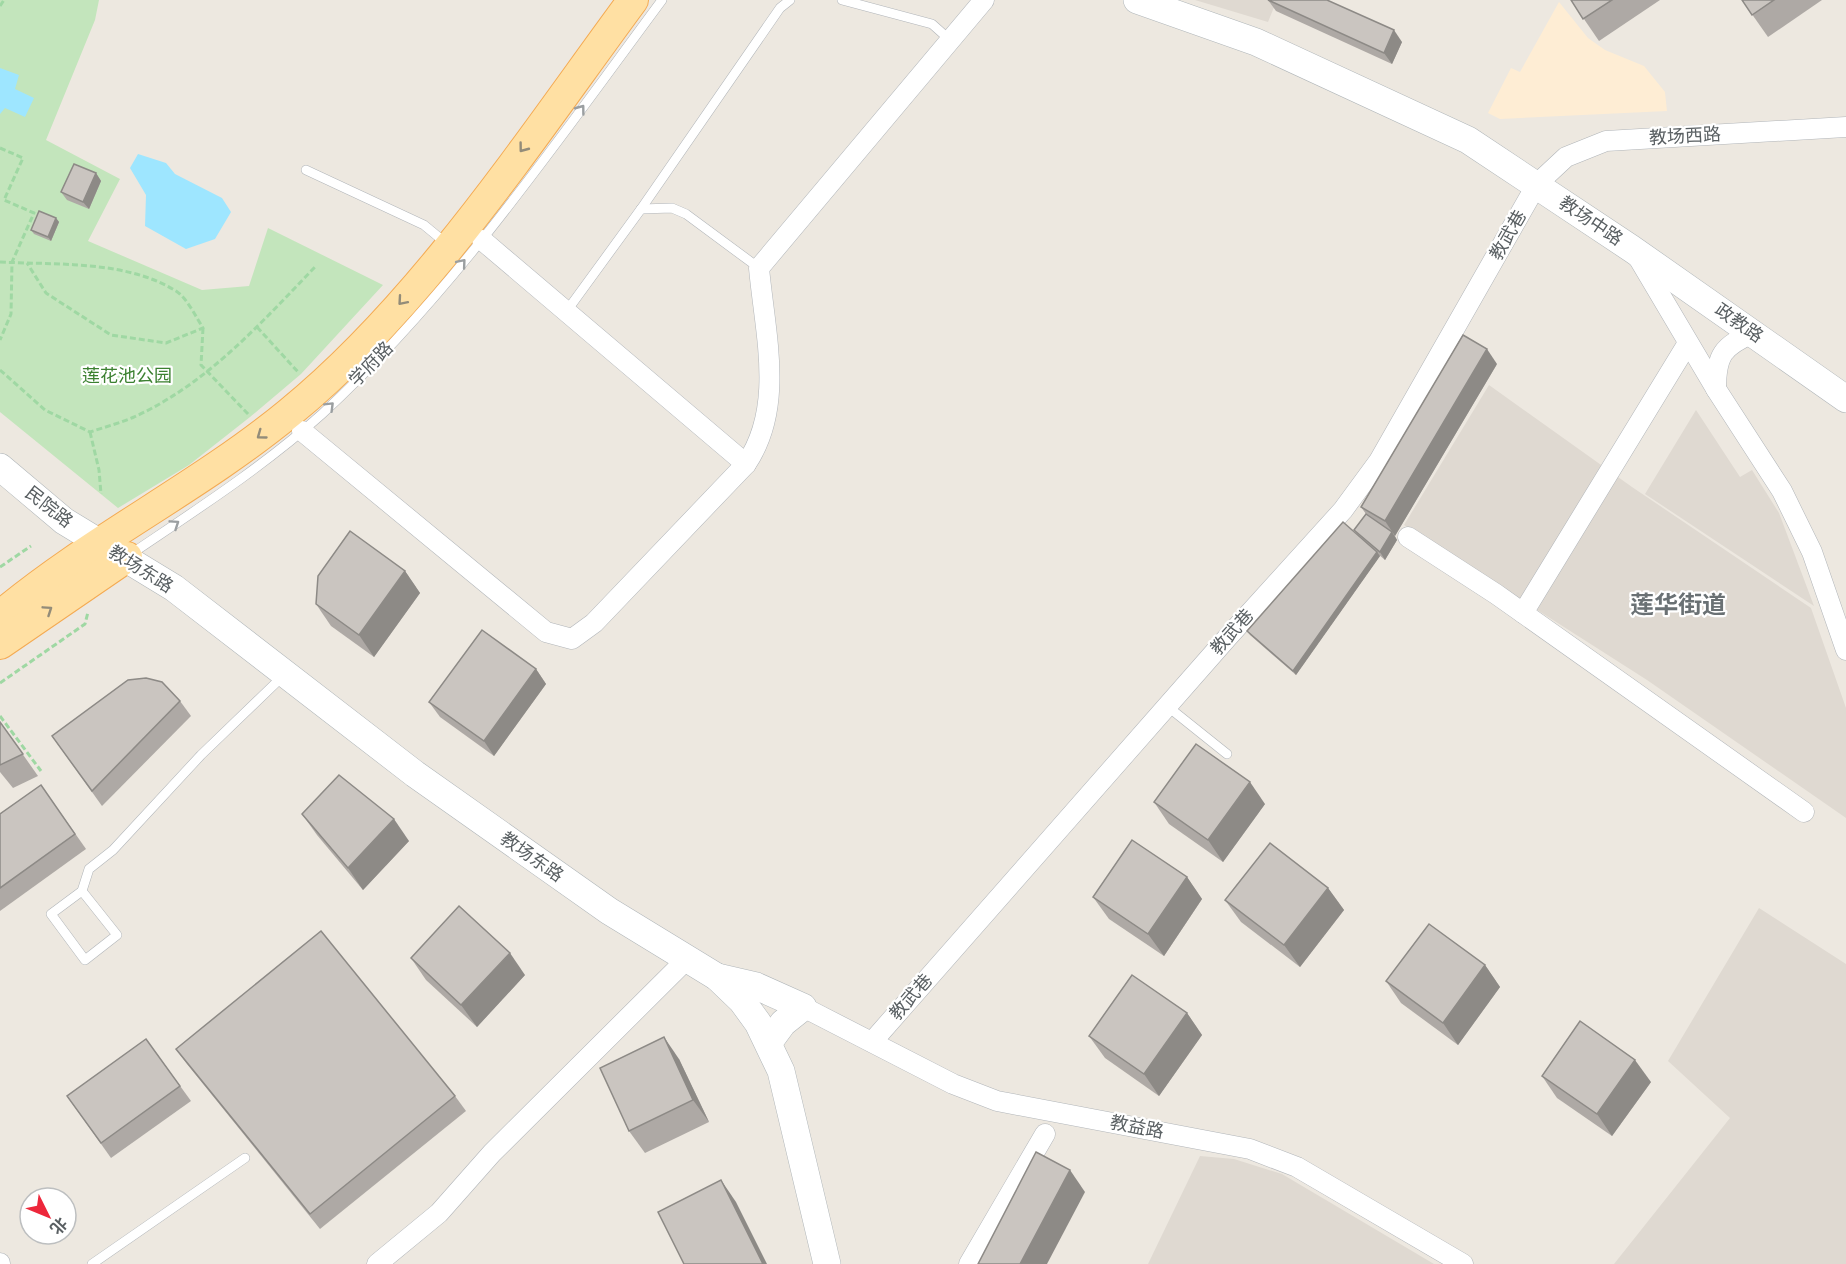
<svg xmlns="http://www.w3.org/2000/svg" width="1846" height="1264" viewBox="0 0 1846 1264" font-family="Ubuntu,'Noto Sans SC',sans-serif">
<rect width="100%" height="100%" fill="#ede8e0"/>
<polygon fill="#feedd4" points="1559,2 1588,38 1605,50 1644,66 1665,92 1667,111 1500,119 1488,113 1511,68 1520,72"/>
<g fill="#dfd9d1">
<polygon points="1195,0 1277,0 1268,22"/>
<polygon points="1489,385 1632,487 1811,608 1846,708 1846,818 1647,680 1404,525"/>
<polygon points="1696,410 1740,477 1752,470 1779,513 1814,606 1645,494"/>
<polygon points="1759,908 1846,964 1846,1264 1614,1264 1730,1118 1668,1061"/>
<polygon points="1200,1156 1234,1159 1282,1174 1434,1264 1148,1264"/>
</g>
<polygon fill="#c3e5bc" points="0,0 99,0 95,20 46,140 120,179 88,241 202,290 249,286 268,228 383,285 301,374 250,417 189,465 118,508 0,412"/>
<g fill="#9ee6ff">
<polygon points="0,68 19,75 15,89 34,98 25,117 5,108 0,114"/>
<polygon points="138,154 166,163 175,174 222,198 231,212 215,239 186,249 145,226 146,195 130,168"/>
</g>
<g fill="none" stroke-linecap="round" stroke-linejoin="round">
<g stroke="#b1b5b9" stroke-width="10">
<g id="lane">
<polyline points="842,0 932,24 950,40"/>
<polyline points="306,170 424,225 447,244"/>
<polyline points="641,209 672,208 686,214 759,268"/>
<polyline points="566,312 641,209 780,8 790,0"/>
<path d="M131,554C196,510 263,467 322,414C453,293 556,143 662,0"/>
<polyline points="1167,706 1227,754"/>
<polyline points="82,891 89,869 113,850 201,755 283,676"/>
<polygon points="82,891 117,935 85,960 51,914"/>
<polyline points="92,1264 245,1158"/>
</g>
</g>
<g stroke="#b1b5b9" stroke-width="21">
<g id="street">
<polyline points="482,240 746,464"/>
<polyline points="1636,254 1716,389 1782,491 1812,552 1846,650"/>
<path d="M1716,389C1716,355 1723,346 1753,333"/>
<path d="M302,431L546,632L572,639L594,623L746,464C785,407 765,334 759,268L984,0"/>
<polyline points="1408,537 1496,594 1804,812"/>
<polyline points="1523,613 1688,343"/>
<polyline points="803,1007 953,1084 997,1101 1250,1149 1297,1167 1463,1264"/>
<polyline points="872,1042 1227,638 1343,510 1379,461 1537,184 1566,157 1606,141 1846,127"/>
<polyline points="0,1263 0,1264"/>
<polyline points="377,1264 439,1213 492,1153 687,959"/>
<polyline points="969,1264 1045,1134"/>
</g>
</g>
<g stroke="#b0b6b9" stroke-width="28">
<g id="secondary">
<polyline points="1137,0 1256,42 1468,140 1632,249 1846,399"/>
<polyline points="0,467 64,521 174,588 415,774 609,911 717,977 742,1001 758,1023 781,1071 827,1264"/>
<polyline points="717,977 756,986 803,1007 783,1023 769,1042"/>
</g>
</g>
<g stroke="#f4aa52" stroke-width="32">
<g id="primary">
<path d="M0,616C90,540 198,488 289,413C422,305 531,138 633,0"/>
<polyline points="0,644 127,557"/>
</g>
</g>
<g stroke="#9fd8a3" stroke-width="3" stroke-dasharray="6 3" stroke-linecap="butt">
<polyline points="0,6 4,0"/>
<polyline points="0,148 23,158 4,200 34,213 12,262 11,314 0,340"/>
<path d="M0,262C57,265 126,260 176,291C187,298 196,317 203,328L166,343L111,335L46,293L27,263"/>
<polyline points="257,327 298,372"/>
<polyline points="203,328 201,365 249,415"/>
<path d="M0,370L45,410L90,432C105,427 120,423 134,417C207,384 261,323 315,267"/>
<polyline points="90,432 99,470 101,494"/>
<polyline points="0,567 31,546"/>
<polyline points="0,683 85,624 88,612"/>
<polyline points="0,716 41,771"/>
</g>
<use href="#lane" stroke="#fff" stroke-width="9"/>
<use href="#street" stroke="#fff" stroke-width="20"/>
<use href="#secondary" stroke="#fff" stroke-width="27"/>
<use href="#primary" stroke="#ffe0a3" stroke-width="30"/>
</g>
<g fill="#aea9a5">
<polygon points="1268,0 1402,42 1392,64 1276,11"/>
<polygon points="1571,0 1660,0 1599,41"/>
<polygon points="1742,0 1822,0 1768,37"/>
<polygon points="96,173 101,181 89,209 67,200 61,192"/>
<polygon points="56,218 59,222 51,241 34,234 31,230"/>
<polygon points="1497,364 1395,536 1397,540 1385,560 1378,554 1380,556 1296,675 1250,635 1247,631 1359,536 1354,530 1366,514 1361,507"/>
<polygon points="405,571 420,593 374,657 331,626 316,604"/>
<polygon points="536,669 546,684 494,756 440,717 429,702"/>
<polygon points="180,701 191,716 102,806 52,736"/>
<polygon points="0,722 38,776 13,788 0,772"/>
<polygon points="41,785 86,849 0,911 0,814"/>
<polygon points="1154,802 1265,804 1223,862 1169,824"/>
<polygon points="302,814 409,841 363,890 317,835"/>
<polygon points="1187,877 1202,899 1164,956 1109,919 1093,897"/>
<polygon points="1328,888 1344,910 1300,967 1241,922 1225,900"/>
<polygon points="411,958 525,975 477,1027 426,980"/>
<polygon points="1485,965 1500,987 1458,1045 1401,1003 1386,981"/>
<polygon points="1187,1013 1202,1035 1159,1096 1105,1058 1089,1036"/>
<polygon points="146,1039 191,1101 111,1158 67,1096"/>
<polygon points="176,1049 455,1096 466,1111 320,1229 187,1064"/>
<polygon points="679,1059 709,1122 645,1153 629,1131"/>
<polygon points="1542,1076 1651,1082 1612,1136 1557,1098"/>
</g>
<g fill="#8d8a86">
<polygon points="1394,30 1402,42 1392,64 1384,53"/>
<polygon points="96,173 101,181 89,209 83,202"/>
<polygon points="56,218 59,222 51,241 48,237"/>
<polygon points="1487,349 1497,364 1395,536 1385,521"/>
<polygon points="1392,532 1397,540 1385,560 1380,552"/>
<polygon points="1377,552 1380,556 1296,675 1293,671"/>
<polygon points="405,571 420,593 374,657 359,635"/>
<polygon points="536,669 546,684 494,756 484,741"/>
<polygon points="1250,782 1265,804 1223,862 1208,840"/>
<polygon points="394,819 409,841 363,890 348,868"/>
<polygon points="1187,877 1202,899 1164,956 1148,934"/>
<polygon points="1328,888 1344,910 1300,967 1284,945"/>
<polygon points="510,953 525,975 477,1027 461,1005"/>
<polygon points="1485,965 1500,987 1458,1045 1443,1023"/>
<polygon points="1187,1013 1202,1035 1159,1096 1144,1074"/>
<polygon points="664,1037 679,1059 709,1122 693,1100"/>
<polygon points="1635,1060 1651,1082 1612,1136 1597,1114"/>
<polygon points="1070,1170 1085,1192 1047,1264 1020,1264"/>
<polygon points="721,1180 736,1202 767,1264 763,1264"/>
</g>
<g fill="#cac5c0" stroke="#8d8a86" stroke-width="1.5">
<polygon points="1268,0 1327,0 1394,30 1384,53"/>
<polygon points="1571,0 1612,0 1583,19"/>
<polygon points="1742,0 1774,0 1752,15"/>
<polygon points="74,164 96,173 83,202 61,192"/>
<polygon points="39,211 56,218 48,237 31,230"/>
<polygon points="1463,335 1487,349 1385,521 1361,507"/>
<polygon points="1366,514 1392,532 1380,552 1354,530"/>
<polygon points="1343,522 1377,552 1293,671 1247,631"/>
<polygon points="350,531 405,571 359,635 316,604 318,576"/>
<polygon points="482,630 536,669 484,741 429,702"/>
<polygon points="146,678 162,682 180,701 92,791 52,736 128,680"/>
<polygon points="0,722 23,754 0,765"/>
<polygon points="1196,744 1250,782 1208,840 1154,802"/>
<polygon points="339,775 394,819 348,868 302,814"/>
<polygon points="41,785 75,834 0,888 0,814"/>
<polygon points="1132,840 1187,877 1148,934 1093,897"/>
<polygon points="1270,843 1328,888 1284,945 1225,900"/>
<polygon points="459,906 510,953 461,1005 411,958"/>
<polygon points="1429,924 1485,965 1443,1023 1386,981"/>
<polygon points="321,931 455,1096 310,1214 176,1049"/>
<polygon points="1132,975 1187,1013 1144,1074 1089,1036"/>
<polygon points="1580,1021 1635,1060 1597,1114 1542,1076"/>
<polygon points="664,1037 693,1100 629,1131 600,1068"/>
<polygon points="146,1039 180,1086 101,1143 67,1096"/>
<polygon points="1036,1152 1070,1170 1020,1264 978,1264"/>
<polygon points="721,1180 763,1264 684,1264 658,1212"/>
</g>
<defs><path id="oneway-chevron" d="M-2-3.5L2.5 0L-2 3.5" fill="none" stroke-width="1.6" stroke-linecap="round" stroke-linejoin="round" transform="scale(1.5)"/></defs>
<g stroke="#9b9fa1">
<use href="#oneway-chevron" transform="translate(581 109) rotate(-53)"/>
<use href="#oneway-chevron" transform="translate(462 263) rotate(-50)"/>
<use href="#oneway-chevron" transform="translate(330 406) rotate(-45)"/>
<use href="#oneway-chevron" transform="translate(175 524) rotate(-34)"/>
</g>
<g stroke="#938c79">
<use href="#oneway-chevron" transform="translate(523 148) rotate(127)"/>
<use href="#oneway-chevron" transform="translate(402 301) rotate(131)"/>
<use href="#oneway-chevron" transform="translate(261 435) rotate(144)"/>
<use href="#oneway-chevron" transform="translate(48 610) rotate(-34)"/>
</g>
<g text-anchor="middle" stroke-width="4.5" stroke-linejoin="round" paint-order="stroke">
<g font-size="18" fill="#595f62" stroke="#fff">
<text transform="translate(1685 136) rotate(-3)" y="6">教场西路</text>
<text transform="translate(1591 221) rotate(34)" y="6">教场中路</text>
<text transform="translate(1508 235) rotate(-60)" y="6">教武巷</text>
<text transform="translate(1739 323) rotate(35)" y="6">政教路</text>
<text transform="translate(371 364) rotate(-46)" y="6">学府路</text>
<text transform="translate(49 507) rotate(38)" y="6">民院路</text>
<text transform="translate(141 569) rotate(32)" y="6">教场东路</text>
<text transform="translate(1232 632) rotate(-48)" y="6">教武巷</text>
<text transform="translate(532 857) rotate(35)" y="6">教场东路</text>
<text transform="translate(911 997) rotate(-49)" y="6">教武巷</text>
<text transform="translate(1137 1127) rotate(11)" y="6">教益路</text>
</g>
<g font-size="18" fill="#3c8131" stroke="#fff">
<text x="127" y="382">莲花池公园</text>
</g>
<g font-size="24" font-weight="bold" fill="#6a7174" stroke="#fff">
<text x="1678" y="613">莲华街道</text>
</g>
</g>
<g transform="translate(48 1216) rotate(133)"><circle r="28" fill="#ffffff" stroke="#bdbfc0" stroke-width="1.5"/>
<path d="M0-4.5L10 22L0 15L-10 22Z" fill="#ed273b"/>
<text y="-9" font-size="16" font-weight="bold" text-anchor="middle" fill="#595f62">北</text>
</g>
</svg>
